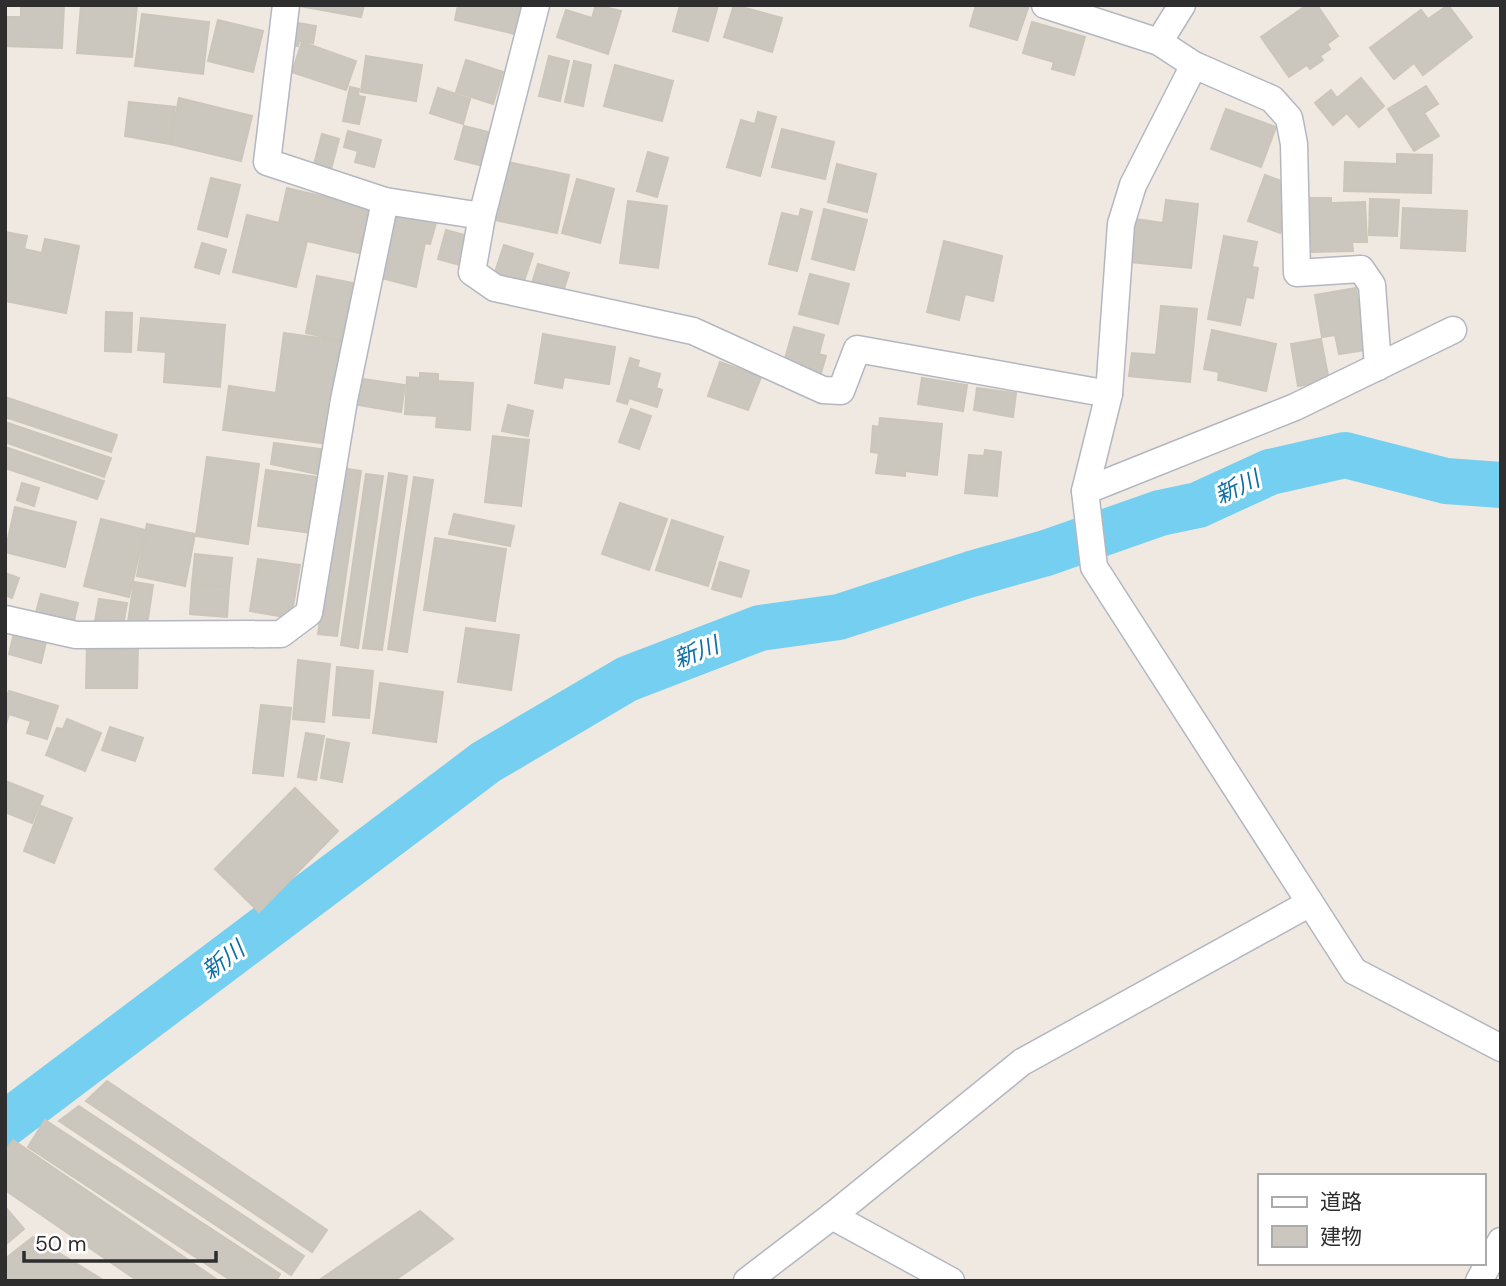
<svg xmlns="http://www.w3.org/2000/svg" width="1506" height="1286" viewBox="0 0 1506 1286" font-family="'DM Sans','Noto Sans JP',sans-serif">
<rect width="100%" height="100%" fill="#efe9e1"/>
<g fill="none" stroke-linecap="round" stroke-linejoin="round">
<polyline stroke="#75cff0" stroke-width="46" points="5,1124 486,762 627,679 760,628 839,617 971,574 1046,553 1160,513 1198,505 1270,472 1345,455 1446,481 1501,485"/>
</g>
<g fill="#cbc7bf" stroke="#cbc5ba" stroke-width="2">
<polygon points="21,5 64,5 62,48 5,46 5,17 21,17"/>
<polygon points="81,5 137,5 132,57 77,53"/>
<polygon points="294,5 364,5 361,17"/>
<polygon points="458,5 522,5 515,34 455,20"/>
<polygon points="596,5 621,11 608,54 557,37 566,10 592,18"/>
<polygon points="680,5 718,5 708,41 673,31"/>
<polygon points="734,5 782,18 772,52 724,37"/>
<polygon points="976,5 1028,8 1017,40 970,26"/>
<polygon points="1307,5 1317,5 1338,36 1327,44 1330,49 1320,56 1323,60 1310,69 1307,65 1289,77 1261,37"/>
<polygon points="1448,5 1472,37 1423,75 1414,63 1394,79 1370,48 1421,10 1428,19"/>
<polygon points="142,14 209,22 203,74 135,66"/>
<polygon points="218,20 263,31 253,72 208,61"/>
<polygon points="292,22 316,26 313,43 299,41 298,46 288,44"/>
<polygon points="1032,22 1085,37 1074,75 1052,69 1054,62 1023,53"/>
<polygon points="302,42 356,61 346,90 292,72"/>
<polygon points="366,56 422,65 416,101 361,92"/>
<polygon points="549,56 569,61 560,101 539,96"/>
<polygon points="466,60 503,72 493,104 456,92"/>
<polygon points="574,61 591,65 583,106 565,102"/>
<polygon points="615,65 673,81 662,121 604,106"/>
<polygon points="1361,78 1384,106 1359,127 1347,113 1333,125 1315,103 1331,90 1337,98"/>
<polygon points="1426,86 1438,104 1424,113 1439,136 1414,151 1388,109"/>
<polygon points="350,87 359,89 358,96 365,97 359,124 343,121"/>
<polygon points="438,88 470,99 463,124 430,113"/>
<polygon points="179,98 252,116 241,161 170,144"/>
<polygon points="129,102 175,107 170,144 125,136"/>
<polygon points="1226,109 1276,127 1261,167 1211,149"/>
<polygon points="758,112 776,117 760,176 727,167 741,120 755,124"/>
<polygon points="464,126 492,133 484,166 455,159"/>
<polygon points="782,129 834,142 825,179 772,167"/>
<polygon points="348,131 381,140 374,167 355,162 358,151 344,147"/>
<polygon points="322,134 339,139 329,177 312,172"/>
<polygon points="648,152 668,158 657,197 637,191"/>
<polygon points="1397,154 1432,155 1431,193 1344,191 1345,162 1397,164"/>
<polygon points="508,162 569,175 557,233 495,220"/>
<polygon points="837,164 876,174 867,212 828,202"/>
<polygon points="1265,175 1292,185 1280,214 1286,216 1280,233 1248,221"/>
<polygon points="211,178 240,185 227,237 198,229"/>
<polygon points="577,179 614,189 600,243 562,233"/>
<polygon points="287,188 370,208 359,253 307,241 296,287 233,272 247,215 279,223"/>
<polygon points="1307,198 1331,198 1331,203 1365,202 1367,242 1352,242 1353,251 1309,252"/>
<polygon points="1370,199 1399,200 1397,236 1369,235"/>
<polygon points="1166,200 1198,204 1191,268 1130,262 1135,219 1163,223"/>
<polygon points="628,201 667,206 658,268 620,263"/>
<polygon points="1403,208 1467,211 1465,251 1401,248"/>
<polygon points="801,209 812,212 797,271 769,264 782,213 799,217"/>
<polygon points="824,209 867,220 854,270 812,259"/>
<polygon points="392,211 436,223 430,244 425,243 416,287 378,277"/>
<polygon points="446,230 468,236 460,265 438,259"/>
<polygon points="5,232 27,236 24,249 42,253 45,239 79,246 66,313 5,301"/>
<polygon points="1224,236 1257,242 1252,267 1258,268 1253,298 1246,297 1240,325 1208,319"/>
<polygon points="944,241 1002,256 993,301 965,294 959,320 927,312"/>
<polygon points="202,243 226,250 219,274 195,267"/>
<polygon points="504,245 533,254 522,287 493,278"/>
<polygon points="538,264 569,273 562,295 531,286"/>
<polygon points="810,274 849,284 838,324 799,314"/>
<polygon points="317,276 353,283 341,341 306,333"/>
<polygon points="1356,288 1366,350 1339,354 1335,335 1322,337 1315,295"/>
<polygon points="1161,306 1197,309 1190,382 1129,376 1132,353 1156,355"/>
<polygon points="106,312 132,313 131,352 105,351"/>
<polygon points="141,318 225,325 220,387 164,382 166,352 138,350"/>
<polygon points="794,327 824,335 819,354 826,356 821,373 784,362"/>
<polygon points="1212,330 1276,344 1266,391 1218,380 1219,372 1204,369"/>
<polygon points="284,333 341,341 327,444 223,430 229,386 276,393"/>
<polygon points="543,334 615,347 609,384 564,377 562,388 535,383"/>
<polygon points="1321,339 1329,381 1298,386 1291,344"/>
<polygon points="630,358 639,361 637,367 660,374 656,388 662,390 657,407 629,398 627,404 617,401"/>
<polygon points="720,362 761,377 748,410 708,396"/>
<polygon points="420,373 438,374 438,381 473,383 470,430 436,427 437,416 405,414 407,377 420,378"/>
<polygon points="356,378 405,385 401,412 352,404"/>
<polygon points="922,378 967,385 963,411 918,404"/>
<polygon points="977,388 1016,393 1013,417 974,410"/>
<polygon points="5,397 117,435 111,452 5,417"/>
<polygon points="508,405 533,411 528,436 502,431"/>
<polygon points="631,409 651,416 639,449 619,442"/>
<polygon points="880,418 942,424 937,475 905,471 905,476 876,473 879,453 871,452 873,426 879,427"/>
<polygon points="5,422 111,458 104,477 5,442"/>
<polygon points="493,436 529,440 521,506 485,502"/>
<polygon points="274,443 321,449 317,474 271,464"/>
<polygon points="5,447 104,481 97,499 5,468"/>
<polygon points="985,450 1001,452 997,496 965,493 969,455 984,456"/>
<polygon points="207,457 259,464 248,544 196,536"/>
<polygon points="342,468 361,471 337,636 318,634"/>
<polygon points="266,470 318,477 311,533 258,526"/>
<polygon points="389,473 407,476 382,650 363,648"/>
<polygon points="366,474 383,476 358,648 341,645"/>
<polygon points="414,477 433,480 407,652 388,649"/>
<polygon points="22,483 39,488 34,506 17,500"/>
<polygon points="620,503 667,519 649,570 602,554"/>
<polygon points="15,507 76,522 65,567 5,552"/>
<polygon points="454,514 514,526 510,546 449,534"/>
<polygon points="101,519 145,530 129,597 84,586"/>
<polygon points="672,520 723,537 708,586 656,570"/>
<polygon points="147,524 195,534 185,586 137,576"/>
<polygon points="435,538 506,549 495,621 424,610"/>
<polygon points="195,554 232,558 229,587 192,584"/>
<polygon points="258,559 300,565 291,618 250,611"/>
<polygon points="720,562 749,571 741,597 712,589"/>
<polygon points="5,573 19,578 12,598 5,595"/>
<polygon points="134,582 153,585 147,625 128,622"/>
<polygon points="192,584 229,587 227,617 190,614"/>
<polygon points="41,594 78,603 73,625 35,616"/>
<polygon points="99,599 127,603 123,626 95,621"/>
<polygon points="466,628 519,635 511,690 458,682"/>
<polygon points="15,629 47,638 41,663 9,654"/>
<polygon points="87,643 138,643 137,688 86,688"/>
<polygon points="298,660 330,664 324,722 293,719"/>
<polygon points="337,667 373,671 369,718 333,715"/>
<polygon points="380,683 443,692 436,742 373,733"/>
<polygon points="9,691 58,706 47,739 27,733 31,721 9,714 5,727 5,701"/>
<polygon points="261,705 291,708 283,776 253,773"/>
<polygon points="67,719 101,733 85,771 46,755 57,728 63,729"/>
<polygon points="110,727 143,738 135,761 102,750"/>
<polygon points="306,733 324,736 316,780 298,777"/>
<polygon points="327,739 349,743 342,782 321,778"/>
<polygon points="8,782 43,796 32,823 5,812"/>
<polygon points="295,788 338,831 259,912 215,869"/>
<polygon points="41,806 72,818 54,863 24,851"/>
<polygon points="107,1081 327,1230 312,1252 86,1101"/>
<polygon points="79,1106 304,1256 291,1275 59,1121"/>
<polygon points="45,1120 280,1274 276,1281 232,1281 28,1147"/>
<polygon points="13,1140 219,1281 138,1281 5,1190 5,1151"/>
<polygon points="5,1207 24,1229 5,1245"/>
<polygon points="420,1211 453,1239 394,1281 318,1281"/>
<polygon points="33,1237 103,1280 5,1281 5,1259"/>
</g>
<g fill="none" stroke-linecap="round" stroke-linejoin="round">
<g stroke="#b4b7c1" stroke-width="29">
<g id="minor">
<polyline points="286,5 267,162 385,201 482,216 536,5"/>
<polyline points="1045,5 1159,42 1194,65 1272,99 1289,118 1294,144 1297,273 1361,269 1372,285 1378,367"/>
<polyline points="1159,42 1182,5"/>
<polyline points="1194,65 1133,185 1121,224 1109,394 1085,491 1094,567 1354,971 1501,1048"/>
<polyline points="482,216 472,272 495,288 693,331 823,390 841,391 857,349 1109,394"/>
<polyline points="1085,491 1295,407 1453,330"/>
<polyline points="5,619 76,635 281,634 309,613 344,400 385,201"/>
<polyline points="832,1216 951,1281"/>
<polyline points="747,1281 832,1216 1022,1062 1310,903"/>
<polyline points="1479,1281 1501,1241"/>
</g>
</g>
<use href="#minor" stroke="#fff" stroke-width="26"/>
</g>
<g text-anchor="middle" stroke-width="6" stroke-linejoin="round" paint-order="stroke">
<g font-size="23" font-style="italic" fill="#0d6fa3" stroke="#fff">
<text transform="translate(1237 487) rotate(-25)" y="8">新川</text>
<text transform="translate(696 652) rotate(-21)" y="8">新川</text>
<text transform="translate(223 960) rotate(-37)" y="8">新川</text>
</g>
</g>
<rect width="1506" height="1286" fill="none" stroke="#2e2e2e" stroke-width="14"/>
<rect x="1258" y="1174" width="228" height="91" fill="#ffffff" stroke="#ababab" stroke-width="2"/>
<rect x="1272" y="1197" width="35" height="10" fill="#ffffff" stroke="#ababab" stroke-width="2"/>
<text x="1320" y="1209" font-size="21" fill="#2e2e2e">道路</text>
<rect x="1272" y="1226" width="35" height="21" fill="#cbc7bf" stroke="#ababab" stroke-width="2"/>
<text x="1320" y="1244" font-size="21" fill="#2e2e2e">建物</text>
<path d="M24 1251v10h192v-10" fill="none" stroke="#2e2e2e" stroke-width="3.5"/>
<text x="35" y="1251" font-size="21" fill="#2e2e2e" stroke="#ffffff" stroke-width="5" paint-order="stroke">50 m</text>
</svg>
